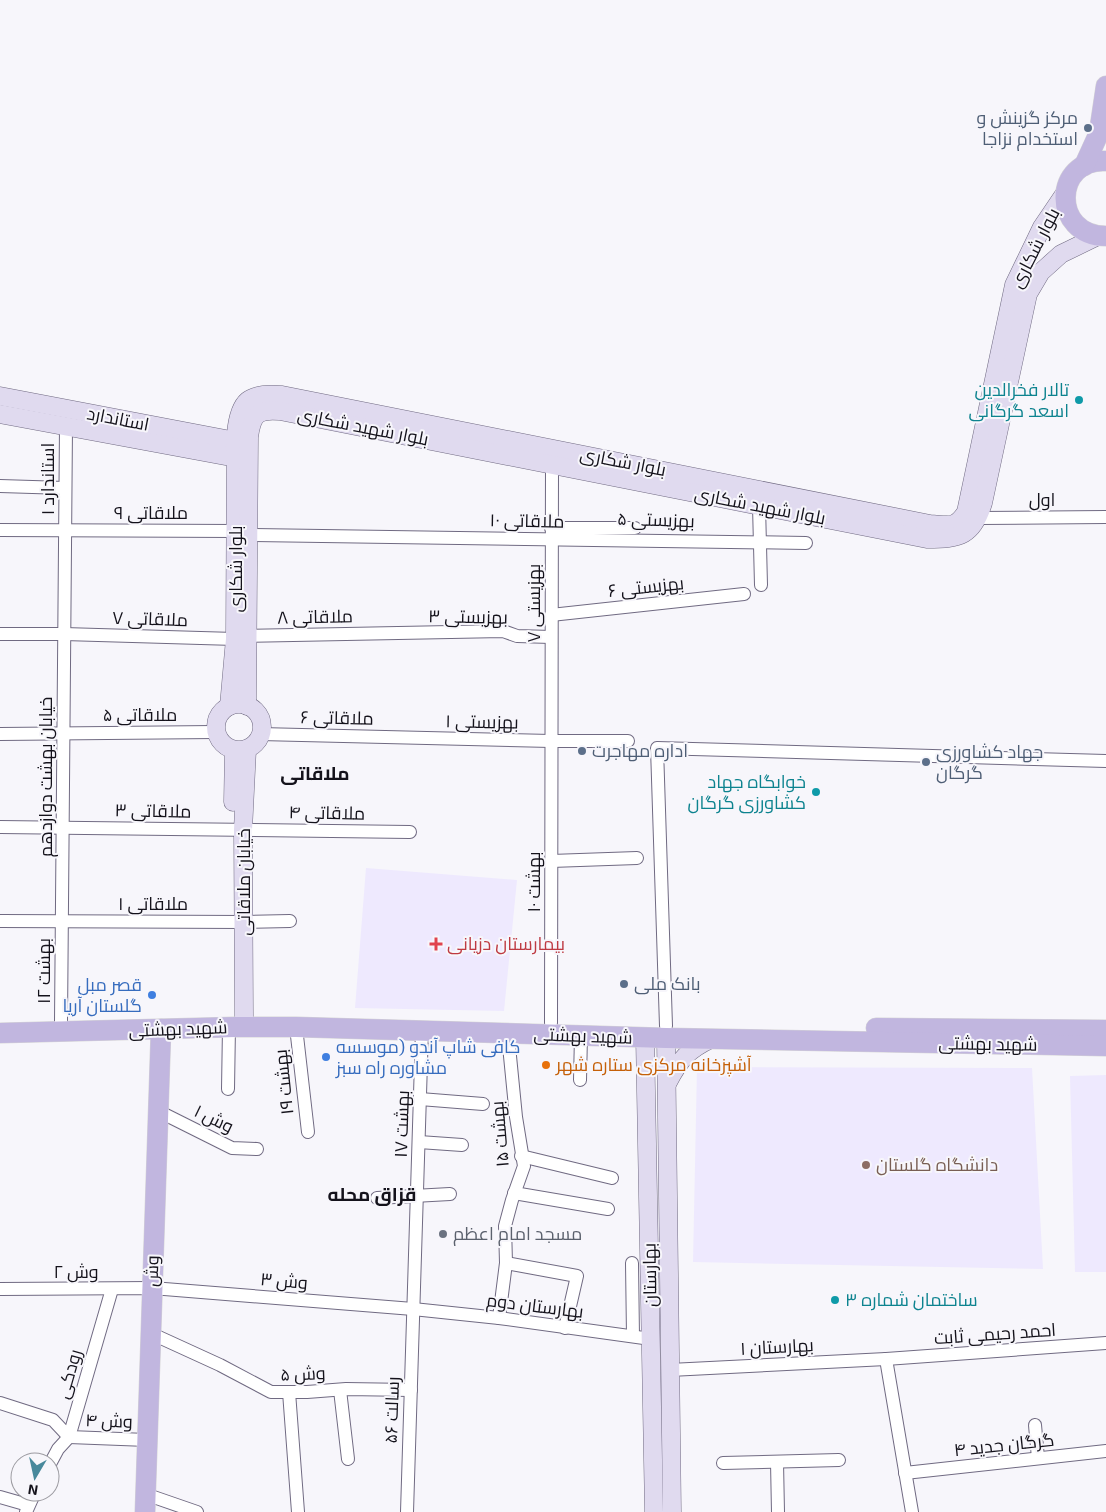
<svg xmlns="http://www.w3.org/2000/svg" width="1106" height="1512" viewBox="0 0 1106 1512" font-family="'Exo 2',Cairo,sans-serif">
<rect width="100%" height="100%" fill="#f7f6fb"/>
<g fill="#eee9fe">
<polygon points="366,868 517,880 504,1011 355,1008"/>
<polygon points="697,1067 1032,1068 1043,1269 693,1262"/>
<polygon points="1106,1075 1106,1272 1075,1272 1070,1076"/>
</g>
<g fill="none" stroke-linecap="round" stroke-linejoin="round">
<g stroke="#706a82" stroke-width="14">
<g id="minor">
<polyline points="0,486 65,488"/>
<polyline points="759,506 761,585"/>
<polyline points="979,518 1106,517"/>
<polyline points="551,528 635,528"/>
<polyline points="0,530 236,531"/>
<polyline points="248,535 806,543"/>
<polyline points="551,615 744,594"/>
<polyline points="0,634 64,634 235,639"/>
<polyline points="247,636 503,631 517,636 551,637"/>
<polyline points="0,734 215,732"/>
<polyline points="260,734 551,741 628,741"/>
<polyline points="0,827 410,832"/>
<polyline points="551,861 637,858"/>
<polyline points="0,921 244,922 290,921"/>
<polyline points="61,1022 66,427"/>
<polyline points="551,1023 552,465"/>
<polyline points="666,1026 657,748 1106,761"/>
<polyline points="296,1027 308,1132"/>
<polyline points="580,1080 581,1035"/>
<polyline points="228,1089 229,1027"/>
<polyline points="420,1099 483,1104"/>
<polyline points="158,1111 232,1148 257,1149"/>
<polyline points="419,1142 462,1145"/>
<polyline points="521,1156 612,1178"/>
<polyline points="514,1193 608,1209"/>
<polyline points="377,1198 450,1194"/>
<polyline points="506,1263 577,1276 565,1328"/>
<polyline points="632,1263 633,1336"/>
<polyline points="0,1289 152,1288 413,1309 499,1318 651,1339"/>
<polyline points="499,1318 506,1263 505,1226 512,1200 524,1166 516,1117 509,1046 509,1033"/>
<polyline points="150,1333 220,1365 271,1392 307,1392 346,1389 411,1390"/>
<polyline points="886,1359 912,1512"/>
<polyline points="670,1370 886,1359 1106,1343"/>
<polyline points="340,1390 348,1459"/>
<polyline points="289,1392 298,1512"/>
<polyline points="0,1403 53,1420 69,1437"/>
<polyline points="1035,1425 1038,1458"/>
<polyline points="69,1437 147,1440"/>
<polyline points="777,1462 778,1512"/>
<polyline points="723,1463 839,1460"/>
<polyline points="50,1464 58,1449 69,1437 112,1289"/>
<polyline points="905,1473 1106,1451"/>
<polyline points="145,1494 197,1512"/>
<polyline points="0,1497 28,1505"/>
<polyline points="26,1512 35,1492"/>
<polyline points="407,1512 422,1030"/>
</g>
</g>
<g stroke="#706a82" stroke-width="19">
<g id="secondary">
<polyline points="0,396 236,441"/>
<polyline points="0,414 236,458"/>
<circle cx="239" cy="727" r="23"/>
<path d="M229,706L235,639L236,434C239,400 249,392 282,395L930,524C949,525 955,529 966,512L1014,285L1042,227L1065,193"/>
<path d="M247,706L249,437C252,415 257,409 280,411L927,539C960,539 973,536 983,503L1028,294L1041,272L1061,254L1098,236"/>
<polyline points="233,802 234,750"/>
<polyline points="244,1016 243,830 247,749"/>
<polyline points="645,1038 654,1512"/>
<polyline points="666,1038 672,1512"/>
<path d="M668,1082C680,1059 688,1050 711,1039"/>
</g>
</g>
<g stroke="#d5d4d6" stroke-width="21">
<g id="primary">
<path d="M1106,161C1053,158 1051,236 1106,236"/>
<polyline points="1084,166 1099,133 1106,86"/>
<polyline points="876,1028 1106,1030"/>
<polyline points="0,1033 236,1027 296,1027 666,1038 1106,1046"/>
<polyline points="145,1512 161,1029"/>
</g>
</g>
<use href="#minor" stroke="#fff" stroke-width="12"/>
<use href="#secondary" stroke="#e0daef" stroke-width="18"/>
<use href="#primary" stroke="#c1b6df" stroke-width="20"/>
</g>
<g fill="#5c6f8a" stroke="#f7f6fb" stroke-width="2">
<circle cx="1088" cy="128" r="5"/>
<circle cx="582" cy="751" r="5"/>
<circle cx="926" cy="762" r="5"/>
<circle cx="624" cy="984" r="5"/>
</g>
<g fill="#0f9aa8" stroke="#f7f6fb" stroke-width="2">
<circle cx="1079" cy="400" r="5"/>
<circle cx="816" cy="792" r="5"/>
<circle cx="835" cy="1300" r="5"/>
</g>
<path fill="#e0444e" stroke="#f7f6fb" stroke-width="2" d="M433.5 936.5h5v5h5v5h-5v5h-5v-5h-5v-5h5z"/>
<g fill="#3f7fe0" stroke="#f7f6fb" stroke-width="2">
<circle cx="152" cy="995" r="5"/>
<circle cx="326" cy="1057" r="5"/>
</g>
<circle fill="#e8710a" stroke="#f7f6fb" stroke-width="2" cx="546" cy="1065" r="5"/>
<circle fill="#8d6e63" stroke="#f7f6fb" stroke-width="2" cx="866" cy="1165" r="5"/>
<circle fill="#6b7280" stroke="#f7f6fb" stroke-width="2" cx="443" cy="1234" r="5"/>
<g text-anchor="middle" stroke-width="4" stroke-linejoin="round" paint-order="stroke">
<g font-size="18" fill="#4e5e75" stroke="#f7f6fb" text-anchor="start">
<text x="1078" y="124" text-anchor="end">مرکز گزینش و<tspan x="1078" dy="21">استخدام نزاجا</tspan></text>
<text x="592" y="757">اداره مهاجرت</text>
<text x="936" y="758">جهاد کشاورزی<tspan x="936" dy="21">گرگان</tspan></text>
<text x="634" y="990">بانک ملی</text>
</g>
<g font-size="18" fill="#14121b" stroke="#f7f6fb">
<text transform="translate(1035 248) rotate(-63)" y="6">بلوار شکاری</text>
<text transform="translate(118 419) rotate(11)" y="6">استاندارد</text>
<text transform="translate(363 427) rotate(11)" y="6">بلوار شهید شکاری</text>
<text transform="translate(623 462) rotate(11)" y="6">بلوار شکاری</text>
<text transform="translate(48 479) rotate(-90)" y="6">استاندارد ۱</text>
<text x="1042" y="506">اول</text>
<text transform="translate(760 506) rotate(11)" y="6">بلوار شهید شکاری</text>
<text x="151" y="519">ملاقاتی ۹</text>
<text transform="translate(656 520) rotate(2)" y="6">۵ بهزیستی</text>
<text transform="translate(527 521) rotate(1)" y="6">۱۰ ملاقاتی</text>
<text transform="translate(236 569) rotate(-90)" y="6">بلوار شکاری</text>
<text transform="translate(646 587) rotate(-6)" y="6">بهزیستی ۶</text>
<text transform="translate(534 603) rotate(-90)" y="6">۷ بهزیستی</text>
<text transform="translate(315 617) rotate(-1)" y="6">ملاقاتی ۸</text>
<text transform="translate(468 617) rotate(1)" y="6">۳ بهزیستی</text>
<text transform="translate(150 619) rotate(2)" y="6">۷ ملاقاتی</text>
<text x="140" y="721">ملاقاتی ۵</text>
<text transform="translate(337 718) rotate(1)" y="6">۶ ملاقاتی</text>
<text transform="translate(482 722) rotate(1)" y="6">بهزیستی ۱</text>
<text transform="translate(46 777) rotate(-90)" y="6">خیابان بهشت دوازدهم</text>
<text transform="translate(153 811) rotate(1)" y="6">ملاقاتی ۳</text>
<text transform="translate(327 813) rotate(1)" y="6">ملاقاتی ۴</text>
<text transform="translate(244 882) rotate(-90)" y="6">خیابان ملاقاتی</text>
<text transform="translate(534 882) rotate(-90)" y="6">بهشت ۱۰</text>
<text x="153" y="910">ملاقاتی ۱</text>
<text transform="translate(44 971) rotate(-90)" y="6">۱۲ بهشت</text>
<text transform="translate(178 1029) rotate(-2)" y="6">شهید بهشتی</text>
<text transform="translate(583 1036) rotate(2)" y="6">شهید بهشتی</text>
<text transform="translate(988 1044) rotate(1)" y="6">شهید بهشتی</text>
<text transform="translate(284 1082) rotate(-96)" y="6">بهشت ۱۹</text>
<text transform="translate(214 1119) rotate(26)" y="6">وش ۱</text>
<text transform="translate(402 1124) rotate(-88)" y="6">بهشت ۱۷</text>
<text transform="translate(500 1134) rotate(-95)" y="6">بهشت ۱۵</text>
<text transform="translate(152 1271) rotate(-88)" y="6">وش</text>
<text x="76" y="1278">وش ۲</text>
<text transform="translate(650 1275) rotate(-91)" y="6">بهارستان</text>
<text transform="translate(284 1281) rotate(5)" y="6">وش ۳</text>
<text transform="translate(535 1306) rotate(7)" y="6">بهارستان دوم</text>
<text transform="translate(995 1334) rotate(-4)" y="6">احمد رحیمی ثابت</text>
<text transform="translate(777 1347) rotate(-3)" y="6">۱ بهارستان</text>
<text transform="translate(69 1374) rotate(-74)" y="6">رودکی</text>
<text transform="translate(303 1374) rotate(-2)" y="6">وش ۵</text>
<text transform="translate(392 1410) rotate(-88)" y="6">۵۶ رسالت</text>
<text transform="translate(109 1421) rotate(2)" y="6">وش ۴</text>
<text transform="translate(1004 1445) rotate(-6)" y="6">گرگان جدید ۴</text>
</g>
<g font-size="18" fill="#0d838f" stroke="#f7f6fb" text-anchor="end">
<text x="1069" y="396">تالار فخرالدین<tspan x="1069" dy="21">اسعد گرگانی</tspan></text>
<text x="806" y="788">خوابگاه جهاد<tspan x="806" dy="21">کشاورزی گرگان</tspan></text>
<text x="845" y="1306" text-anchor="start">ساختمان شماره ۳</text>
</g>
<g font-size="18" fill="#be3a42" stroke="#f7f6fb" text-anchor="start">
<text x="447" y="950">بیمارستان دزیانی</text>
</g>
<g font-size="18" fill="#366cbe" stroke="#f7f6fb" text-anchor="end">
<text x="142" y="991">قصر مبل<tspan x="142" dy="21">گلستان آریا</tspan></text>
<text x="336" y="1053" text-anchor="start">کافی شاپ آندو (موسسه<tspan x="336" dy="21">مشاوره راه سبز</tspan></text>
</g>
<g font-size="18" fill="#c56008" stroke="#f7f6fb" text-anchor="start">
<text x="556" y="1071">آشپزخانه مرکزی ستاره شهر</text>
</g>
<g font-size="18" fill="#785e54" stroke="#f7f6fb" text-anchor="start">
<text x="876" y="1171">دانشگاه گلستان</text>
</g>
<g font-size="18" fill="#5b616d" stroke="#f7f6fb" text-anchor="start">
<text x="453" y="1240">مسجد امام اعظم</text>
</g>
<g font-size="19" font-weight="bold" fill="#14121b" stroke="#f7f6fb">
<text x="315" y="780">ملاقاتی</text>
<text x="372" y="1201">قزاق محله</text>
</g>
</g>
<g transform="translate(35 1477) rotate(189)"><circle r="24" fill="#f7f6fb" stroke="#9c9ba1"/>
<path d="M0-4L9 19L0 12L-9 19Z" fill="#48899c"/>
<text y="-8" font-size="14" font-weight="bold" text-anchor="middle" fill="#14121b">N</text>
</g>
</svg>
